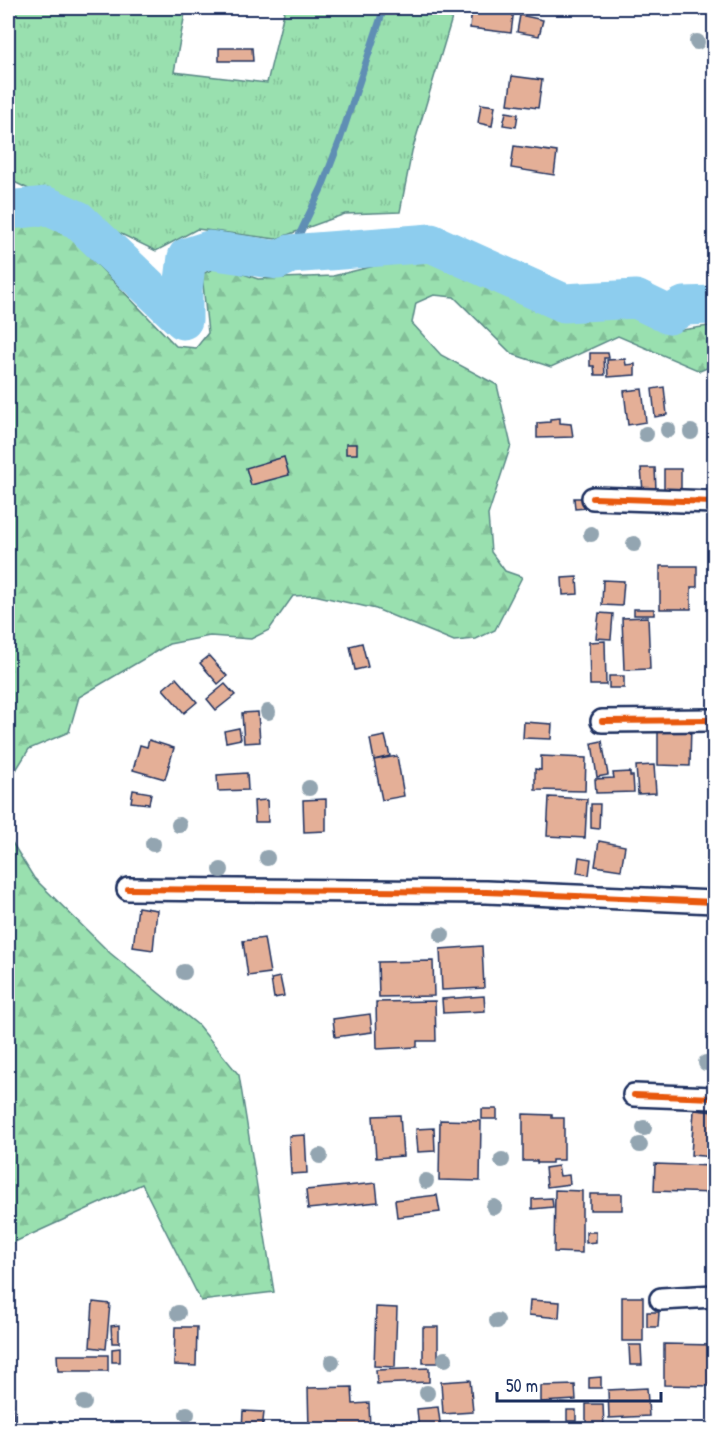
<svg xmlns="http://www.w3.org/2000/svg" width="722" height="1437" viewBox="0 0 722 1437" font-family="'Patrick Hand',sans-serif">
<defs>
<pattern id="grass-tufts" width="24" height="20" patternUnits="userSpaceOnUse" patternTransform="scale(1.5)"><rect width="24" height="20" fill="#99e0af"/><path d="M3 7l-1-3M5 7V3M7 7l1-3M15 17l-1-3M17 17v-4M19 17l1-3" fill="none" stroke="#83c099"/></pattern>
<pattern id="forest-firs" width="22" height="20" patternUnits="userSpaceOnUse" patternTransform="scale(1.5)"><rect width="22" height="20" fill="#99e0af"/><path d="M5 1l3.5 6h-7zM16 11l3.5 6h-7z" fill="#83c099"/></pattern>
</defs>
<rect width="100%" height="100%" fill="#fff"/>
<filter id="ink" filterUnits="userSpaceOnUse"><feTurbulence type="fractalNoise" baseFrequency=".0167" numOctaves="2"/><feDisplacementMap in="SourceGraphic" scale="12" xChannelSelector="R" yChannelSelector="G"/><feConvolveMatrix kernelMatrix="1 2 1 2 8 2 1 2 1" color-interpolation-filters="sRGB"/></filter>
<g filter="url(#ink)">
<polygon fill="url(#grass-tufts)" stroke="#5a8886" stroke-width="1.5" points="8,8 186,8 174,72 267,83 285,8 455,8 412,151 400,212 345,214 276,239 197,229 156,251 8,179"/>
<g fill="url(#forest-firs)" stroke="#5a8886" stroke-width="1.5">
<polygon points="48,222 65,231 176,346 196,348 208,333 202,274 220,266 258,279 333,276 416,256 437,259 510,298 567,316 629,315 668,332 709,326 714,327 714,365 700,371 618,336 551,367 512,354 454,297 434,295 416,303 412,323 441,355 497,385 511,445 488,515 491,552 505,571 522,577 495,630 476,639 454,641 376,609 314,595 293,596 269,630 251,639 210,636 169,644 79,697 69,732 29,749 8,783 8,224"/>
<polygon points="8,836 34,878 110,953 198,1025 239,1075 274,1292 201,1301 142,1184 8,1245"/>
</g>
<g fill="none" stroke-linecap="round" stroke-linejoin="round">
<polyline stroke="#5f8eb4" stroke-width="7" points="290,254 322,187 340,140 384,8"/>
<polyline stroke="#8dcdee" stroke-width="39" points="8,210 47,206 78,220 183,320 183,289 187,257 209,250 278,260 290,254 431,243 564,303 636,299 669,315 684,306 714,305"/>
</g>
<g fill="#e4af97" stroke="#1b2f5e" stroke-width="1.5">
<polygon points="472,8 514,9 511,33 470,28"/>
<polygon points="520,15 543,20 539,36 517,32"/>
<polygon points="219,48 252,48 253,61 219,61"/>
<polygon points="512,76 542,80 538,108 508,104"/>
<polygon points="481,104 495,106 492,126 478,123"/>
<polygon points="506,112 518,114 516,127 503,125"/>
<polygon points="514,146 557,152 554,175 511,168"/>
<polygon points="590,353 608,353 609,358 604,358 605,375 595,375 594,366 590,366"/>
<polygon points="625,359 626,365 635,364 635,375 608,377 607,360"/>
<polygon points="664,387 667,415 655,417 652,389"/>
<polygon points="642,389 646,422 628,425 624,391"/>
<polygon points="560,418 560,423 571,424 573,437 537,438 537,423 550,422 550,419"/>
<rect x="346" y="444" width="11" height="10"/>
<polygon points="284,457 289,475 251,485 246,468"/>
<polygon points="641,468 655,468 656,490 643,491"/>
<polygon points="664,469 681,469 681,493 664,494"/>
<polygon points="574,498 586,498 587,508 575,509"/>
<polygon points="660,566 697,566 697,587 691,587 691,609 660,609"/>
<polygon points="577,577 578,594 563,595 562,578"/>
<polygon points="603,580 624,581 622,606 602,605"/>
<rect x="634" y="609" width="20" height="6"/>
<polygon points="599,613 613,614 611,639 596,638"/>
<polygon points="648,617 650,669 624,670 622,618"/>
<polygon points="605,641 606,685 590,685 589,642"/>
<polygon points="362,643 368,667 355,670 350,646"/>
<polygon points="209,656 227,676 218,684 200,663"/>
<rect x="609" y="676" width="15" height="12"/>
<polygon points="176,678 197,702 184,713 163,689"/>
<polygon points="225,684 235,695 216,710 207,699"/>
<polygon points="258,712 260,742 244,743 242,713"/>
<polygon points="524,722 552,724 551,739 523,738"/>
<polygon points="658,722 691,723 690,766 658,765"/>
<polygon points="239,728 241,739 226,742 224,731"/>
<polygon points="385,736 390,756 374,760 370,739"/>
<polygon points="149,740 174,748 165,779 133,770 140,745 147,747"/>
<polygon points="602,741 608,775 597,777 592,743"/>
<polygon points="397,756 404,796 382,800 374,760"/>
<polygon points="541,756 586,758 585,791 535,790 535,769 541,770"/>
<polygon points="654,765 656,793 638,794 636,766"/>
<polygon points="630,772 630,776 633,776 634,792 596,793 595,779 614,778 613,773"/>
<polygon points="247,773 248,790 218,791 217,775"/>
<polygon points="133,790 151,793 149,804 131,802"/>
<polygon points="549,797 587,799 585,838 547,836"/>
<polygon points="326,799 326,831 304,832 303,800"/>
<polygon points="267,800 268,822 255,822 254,801"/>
<polygon points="591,804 600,804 599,829 591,828"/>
<polygon points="599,841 625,846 621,870 595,866"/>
<polygon points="579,857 591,859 589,875 577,873"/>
<polygon points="138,907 157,910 153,950 133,947"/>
<polygon points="264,938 270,973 248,976 243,941"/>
<polygon points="482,946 484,988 442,990 440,949"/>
<polygon points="433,961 434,996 379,997 378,962"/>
<polygon points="280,977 284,996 274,998 271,979"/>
<polygon points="484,996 485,1011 443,1013 442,999"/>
<polygon points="435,1001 436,1041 417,1041 417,1047 377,1049 376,1002"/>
<polygon points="370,1014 372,1032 335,1037 333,1019"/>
<rect x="482" y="1109" width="15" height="10"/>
<polygon points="694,1110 714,1112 714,1157 691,1155"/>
<polygon points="523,1114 552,1115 552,1118 564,1118 564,1160 552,1160 552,1163 537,1163 537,1161 523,1161"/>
<polygon points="400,1115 403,1156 376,1158 373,1116"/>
<polygon points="440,1120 481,1121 480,1181 439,1180"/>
<polygon points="434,1128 435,1151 418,1152 416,1129"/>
<polygon points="305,1135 307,1173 291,1174 289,1136"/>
<polygon points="655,1164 714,1166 714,1193 654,1191"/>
<polygon points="558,1166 560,1176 569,1175 570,1184 547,1187 545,1168"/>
<polygon points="376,1183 378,1202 308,1209 306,1190"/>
<polygon points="555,1190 582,1191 582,1253 554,1252"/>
<rect x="590" y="1194" width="32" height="16"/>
<polygon points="437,1195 440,1212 397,1217 395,1200"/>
<polygon points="552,1198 553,1207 532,1209 532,1199"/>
<polygon points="586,1232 596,1232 596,1242 586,1243"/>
<rect x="622" y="1297" width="21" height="44"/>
<polygon points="530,1300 560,1302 559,1318 529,1315"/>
<polygon points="93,1302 110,1304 106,1349 90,1347"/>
<polygon points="376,1307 397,1308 395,1367 374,1366"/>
<polygon points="647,1312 659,1312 658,1327 647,1327"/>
<polygon points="119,1325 119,1343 112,1343 111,1326"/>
<polygon points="175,1327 197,1327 196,1366 174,1365"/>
<rect x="423" y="1327" width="15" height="36"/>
<polygon points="664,1344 714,1345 713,1386 664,1385"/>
<polygon points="629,1345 641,1345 642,1365 630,1365"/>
<polygon points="120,1348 120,1362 112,1362 112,1349"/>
<polygon points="57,1355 108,1355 108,1371 58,1371"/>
<polygon points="429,1368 429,1382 377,1384 376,1370"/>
<polygon points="601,1377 601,1388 589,1388 589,1378"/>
<polygon points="470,1380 473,1412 443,1414 441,1382"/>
<polygon points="575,1385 576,1400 541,1402 541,1386"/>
<polygon points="352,1387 353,1404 369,1403 370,1430 309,1430 308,1388"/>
<polygon points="647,1388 649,1416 609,1418 608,1390"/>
<polygon points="8,1403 13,1403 14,1430 8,1430"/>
<polygon points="586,1404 603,1404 604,1428 586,1428"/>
<polygon points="438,1407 441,1430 419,1430 417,1409"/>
<rect x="567" y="1410" width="9" height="11"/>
<polygon points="243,1411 264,1412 262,1430 242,1430"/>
</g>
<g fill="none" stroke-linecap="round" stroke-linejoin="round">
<g stroke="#1b2f5e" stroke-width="26">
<g id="street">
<polyline points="593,498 714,502"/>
<polyline points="602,721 714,720"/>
<polyline points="128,889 486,892 714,902"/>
<polyline points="634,1095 714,1098"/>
<polyline points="661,1299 714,1296"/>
</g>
</g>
<use href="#street" stroke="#fff" stroke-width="21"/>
<g stroke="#fff" stroke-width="10">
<g id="cycleway">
<polyline points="593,498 714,502"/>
<polyline points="602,721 714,720"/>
<polyline points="128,889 486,892 714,902"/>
<polyline points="634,1095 714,1098"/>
</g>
</g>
<use href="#cycleway" stroke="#e8590c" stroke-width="6"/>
</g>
<g fill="#93a5b1">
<circle cx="697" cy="42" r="8"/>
<circle cx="668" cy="430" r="8"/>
<circle cx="691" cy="432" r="8"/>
<circle cx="646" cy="434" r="8"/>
<circle cx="591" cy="534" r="8"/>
<circle cx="634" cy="544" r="8"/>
<circle cx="268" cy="712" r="8"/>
<circle cx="309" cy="788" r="8"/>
<circle cx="179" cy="825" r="8"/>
<circle cx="153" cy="844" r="8"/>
<circle cx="267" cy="858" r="8"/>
<circle cx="221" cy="870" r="8"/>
<circle cx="442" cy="935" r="8"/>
<circle cx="184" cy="972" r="8"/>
<circle cx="706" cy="1063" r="8"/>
<circle cx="644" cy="1128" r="8"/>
<circle cx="640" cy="1145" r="8"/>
<circle cx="320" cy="1156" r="8"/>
<circle cx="502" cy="1160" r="8"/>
<circle cx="426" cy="1181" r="8"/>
<circle cx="494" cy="1207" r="8"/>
<circle cx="178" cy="1313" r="8"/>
<circle cx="497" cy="1321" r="8"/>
<circle cx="445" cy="1359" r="8"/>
<circle cx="332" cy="1362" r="8"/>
<circle cx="427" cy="1393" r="8"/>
<circle cx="84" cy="1403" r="8"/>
<circle cx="187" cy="1414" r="8"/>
</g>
</g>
<rect width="722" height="1437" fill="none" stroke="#fff" stroke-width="30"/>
<rect x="15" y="15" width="692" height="1407" fill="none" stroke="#1b2f5e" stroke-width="2" filter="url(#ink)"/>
<path d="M497 1392v9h164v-9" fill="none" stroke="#1b2f5e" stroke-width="3"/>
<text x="506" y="1392" font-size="18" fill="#1b2f5e" stroke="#ffffff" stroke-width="4.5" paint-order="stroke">50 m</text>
</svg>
